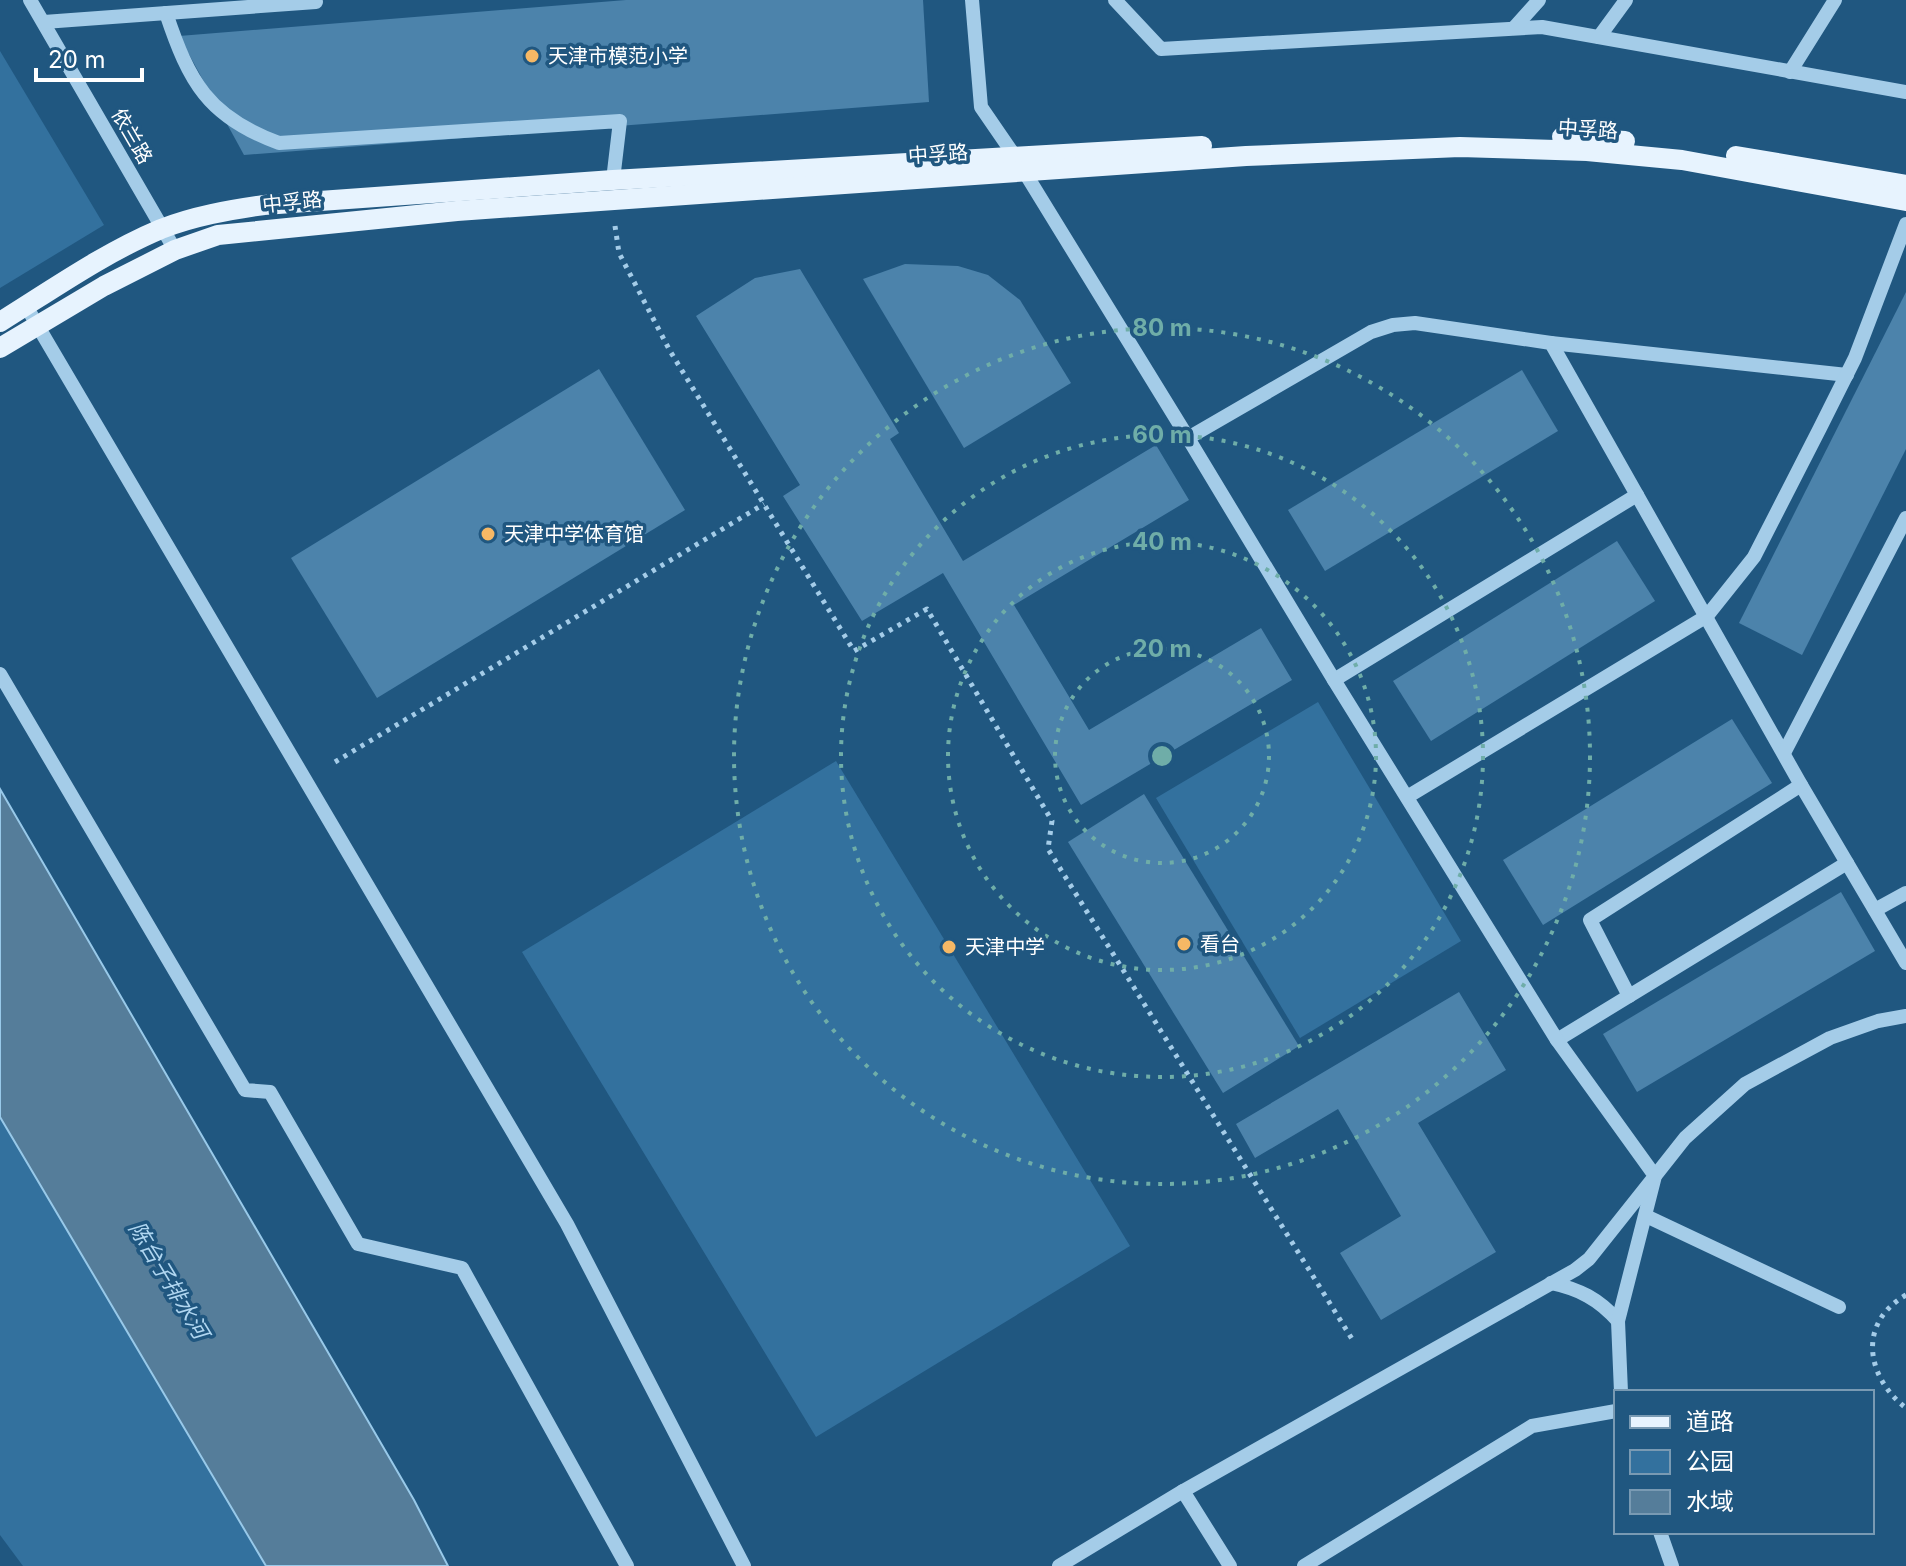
<svg xmlns="http://www.w3.org/2000/svg" width="1906" height="1566" viewBox="0 0 1906 1566" font-family="Inter,'Noto Sans SC',sans-serif">
<rect width="100%" height="100%" fill="#205780"/>
<g fill="#33719e">
<polygon points="0,51 104,225 0,288"/>
<polygon points="1318,702 1461,941 1300,1038 1156,798"/>
<polygon points="836,761 1130,1246 816,1437 522,952"/>
<polygon points="0,1117 266,1566 23,1566 0,1535"/>
</g>
<polygon fill="#557d9a" stroke="#98c9e9" stroke-width="2" points="0,789 414,1500 448,1566 266,1566 0,1117"/>
<g fill="#4c83ab">
<polygon points="626,0 923,0 929,102 244,155 179,36"/>
<polygon points="905,264 958,266 988,275 1020,300 1071,383 964,448 863,279"/>
<polygon points="800,269 899,433 890,439 963,561 1156,445 1189,500 1014,605 1089,730 1261,628 1292,680 1081,805 943,573 862,621 783,496 800,485 696,316 755,278"/>
<polygon points="1906,292 1906,449 1802,655 1739,623"/>
<polygon points="599,369 685,510 377,698 291,558"/>
<polygon points="1522,370 1558,431 1325,571 1288,510"/>
<polygon points="1617,541 1655,601 1431,741 1393,681"/>
<polygon points="1732,719 1772,783 1543,925 1503,860"/>
<polygon points="1144,794 1299,1046 1223,1093 1068,842"/>
<polygon points="1841,892 1875,951 1637,1092 1603,1034"/>
<polygon points="1459,992 1506,1070 1418,1123 1496,1252 1381,1320 1340,1253 1401,1216 1338,1109 1255,1158 1236,1124"/>
</g>
<g fill="none" stroke-linecap="round" stroke-linejoin="round">
<g stroke="#a4cce8" stroke-width="5" stroke-dasharray="4 6" stroke-linecap="butt">
<polyline points="615,226 619,253 670,351 854,651 927,609 1052,821 1048,849 1352,1339"/>
<polyline points="335,762 764,504"/>
<path d="M1906,1295C1857,1323 1866,1377 1906,1408"/>
</g>
<g stroke="#a4cce8" stroke-width="14">
<polyline points="30,0 175,250"/>
<polyline points="972,0 981,107 1014,155 1188,438 1371,332 1393,325 1415,323 1551,343 1801,785 1906,963"/>
<polyline points="1115,0 1161,49 1542,27 1906,92"/>
<path d="M166,13C189,82 208,117 279,143L620,121L613,180"/>
<polyline points="44,22 316,2"/>
<polyline points="1514,28 1539,0"/>
<polyline points="1599,37 1626,0"/>
<polyline points="1790,72 1835,0"/>
<polyline points="26,306 567,1224 744,1566"/>
<polyline points="1551,343 1847,375"/>
<polyline points="0,674 245,1090 270,1092 358,1244 462,1268 627,1566"/>
<polyline points="1334,680 1637,495"/>
<polyline points="1784,753 1906,518"/>
<polyline points="1407,797 1707,616 1754,557 1820,428 1855,358 1906,224"/>
<polyline points="1875,910 1906,893"/>
<polyline points="1629,996 1590,920 1801,785"/>
<polyline points="1557,1040 1847,863"/>
<polyline points="1646,1216 1839,1307"/>
<path d="M1551,1283C1579,1289 1599,1299 1618,1321"/>
<polyline points="1621,1392 1618,1321 1655,1176 1685,1138 1745,1084 1830,1038 1878,1021 1906,1016"/>
<polyline points="1183,1491 1230,1566"/>
<polyline points="1660,1532 1672,1566"/>
<polyline points="1059,1566 1183,1491 1575,1270 1589,1259 1655,1176 1557,1040 1334,680 1188,438"/>
<polyline points="1304,1566 1532,1426 1616,1411"/>
</g>
<g stroke="#e7f3fe" stroke-width="20">
<polyline points="1562,137 1625,141"/>
<polyline points="1736,156 1906,185"/>
<path d="M0,322C53,289 104,253 161,229C194,216 229,210 264,205L613,180L1202,146"/>
<polyline points="0,348 104,286 175,250 218,235 457,211 1246,156 1460,147 1587,151 1682,160 1906,201"/>
</g>
</g>
<g fill="none" stroke="#6fada8" stroke-width="4" stroke-dasharray="4 8">
<circle cx="1162" cy="756" r="107"/>
<circle cx="1162" cy="756" r="214"/>
<circle cx="1162" cy="756" r="321"/>
<circle cx="1162" cy="756" r="428"/>
</g>
<g fill="#f6b865" stroke="#205780" stroke-width="3">
<circle cx="532" cy="56" r="8"/>
<circle cx="488" cy="534" r="8"/>
<circle cx="1184" cy="944" r="8"/>
<circle cx="949" cy="947" r="8"/>
</g>
<g text-anchor="middle" stroke-width="7" stroke-linejoin="round" paint-order="stroke">
<g font-size="20" fill="#fff" stroke="#205780" text-anchor="start">
<text x="548" y="63">天津市模范小学</text>
<text x="504" y="541">天津中学体育馆</text>
<text x="1200" y="951">看台</text>
<text x="965" y="954">天津中学</text>
</g>
<g font-size="20" fill="#fff" stroke="#205780">
<text transform="translate(1588 129) rotate(4)" y="7">中孚路</text>
<text transform="translate(132 136) rotate(60)" y="7">依兰路</text>
<text transform="translate(938 154) rotate(-4)" y="7">中孚路</text>
<text transform="translate(292 202) rotate(-6)" y="7">中孚路</text>
</g>
<g font-size="22" font-style="italic" fill="#b0d6f0" stroke="#205780">
<text transform="translate(169 1280) rotate(59)" y="8">陈台子排水河</text>
</g>
</g>
<circle cx="1162" cy="756" r="12" fill="#6fada8" stroke="#205780" stroke-width="4"/>
<g font-size="24" text-anchor="middle" font-weight="bold" fill="#6fada8" stroke="#205780" stroke-width="7" stroke-linejoin="round" paint-order="stroke">
<text x="1162" y="336">80 m</text>
<text x="1162" y="443">60 m</text>
<text x="1162" y="550">40 m</text>
<text x="1162" y="657">20 m</text>
</g>
<rect x="1614" y="1390" width="260" height="144" fill="#205780" stroke="#799ab3" stroke-width="2"/>
<rect x="1630" y="1416" width="40" height="12" fill="#e7f3fe" stroke="#799ab3" stroke-width="2"/>
<text x="1686" y="1430" font-size="24" fill="#ffffff">道路</text>
<rect x="1630" y="1450" width="40" height="24" fill="#33719e" stroke="#799ab3" stroke-width="2"/>
<text x="1686" y="1470" font-size="24" fill="#ffffff">公园</text>
<rect x="1630" y="1490" width="40" height="24" fill="#557d9a" stroke="#799ab3" stroke-width="2"/>
<text x="1686" y="1510" font-size="24" fill="#ffffff">水域</text>
<path d="M36 68v12h106v-12" fill="none" stroke="#ffffff" stroke-width="4"/>
<text x="48" y="68" font-size="24" fill="#ffffff" stroke="#205780" stroke-width="6" paint-order="stroke">20 m</text>
</svg>
